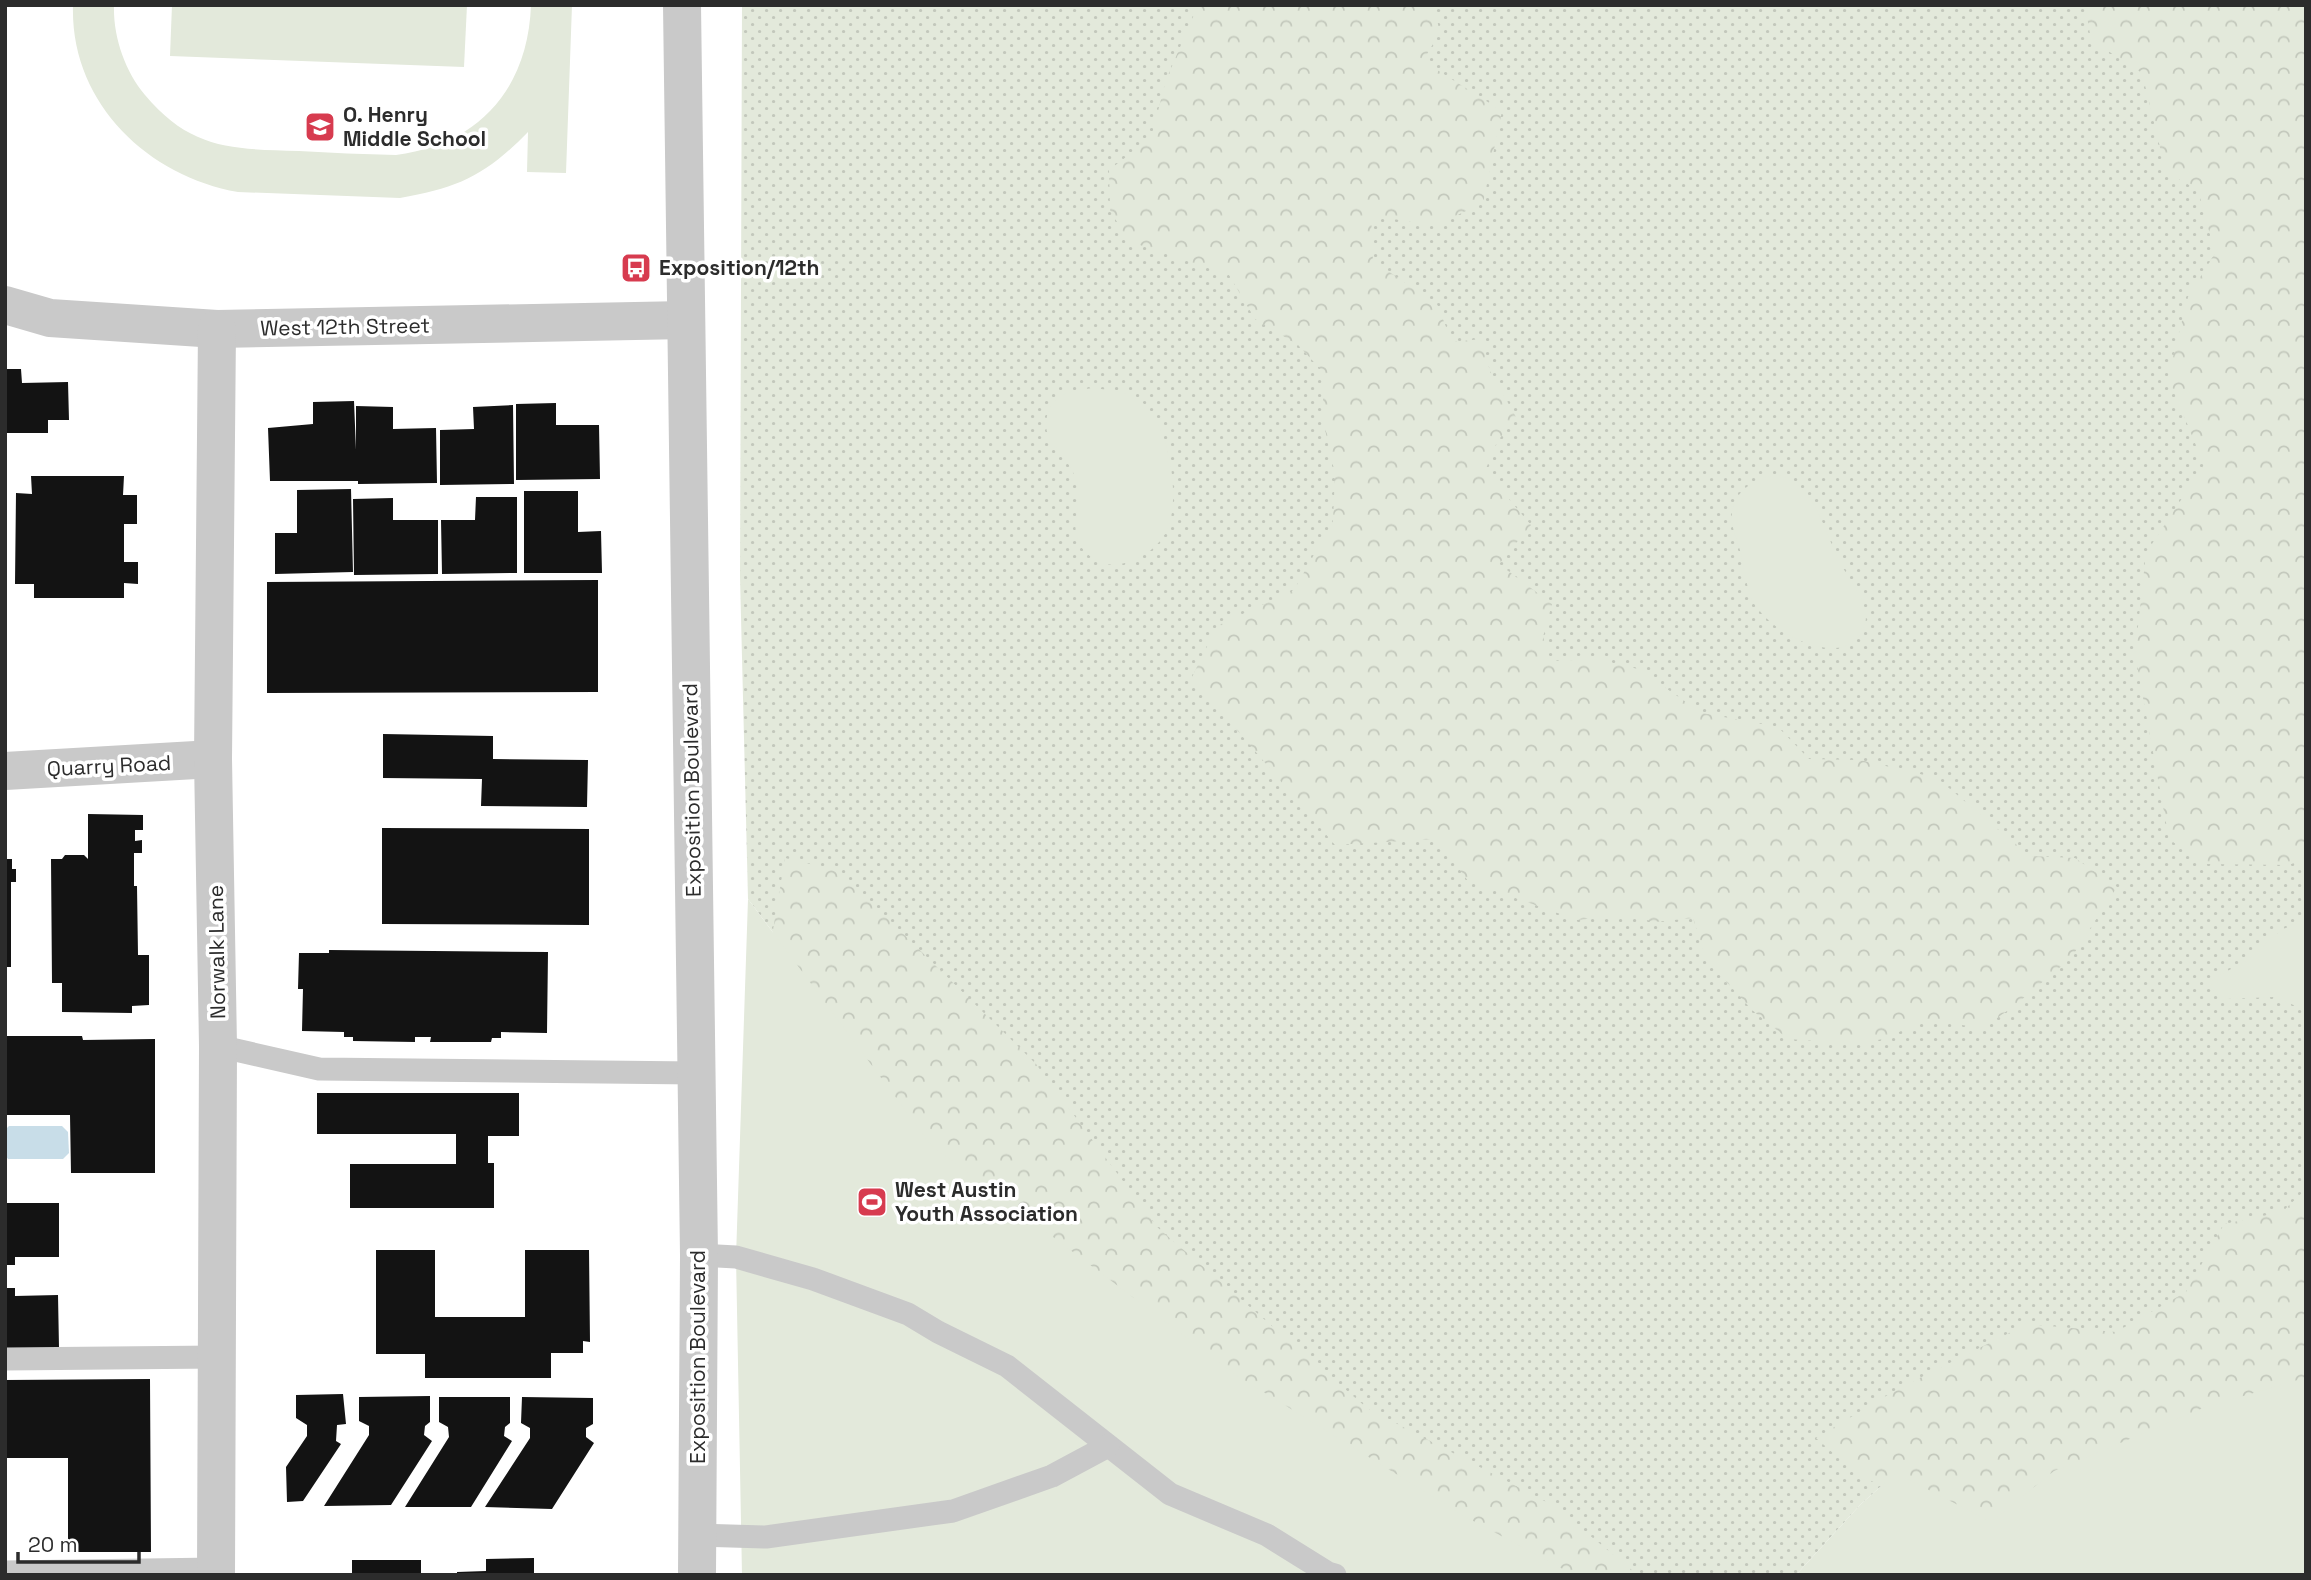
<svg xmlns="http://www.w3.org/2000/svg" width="2311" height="1580" viewBox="0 0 2311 1580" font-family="'Space Grotesk',sans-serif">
<defs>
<pattern id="grass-dots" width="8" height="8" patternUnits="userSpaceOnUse" patternTransform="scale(1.75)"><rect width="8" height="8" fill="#e3e9db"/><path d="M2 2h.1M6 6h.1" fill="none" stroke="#c3c8bc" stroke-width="1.8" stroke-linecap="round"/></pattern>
<pattern id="forest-crowns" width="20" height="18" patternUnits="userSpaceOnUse" patternTransform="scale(1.75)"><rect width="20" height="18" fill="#e3e9db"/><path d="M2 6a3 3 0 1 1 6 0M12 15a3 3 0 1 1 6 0" fill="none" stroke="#c3c8bc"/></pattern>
</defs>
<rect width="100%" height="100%" fill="#fff"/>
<polygon fill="url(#grass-dots)" points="742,5 2306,5 2306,1379 1896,1473 1861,1504 1796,1575 1574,1575 931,1145 748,899 740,577"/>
<g fill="url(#forest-crowns)">
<polygon points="1198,5 1433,5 1440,32 1423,61 1502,111 1483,203 1434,226 1371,215 1373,261 1437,304 1452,342 1481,339 1490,371 1516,417 1497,442 1485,471 1531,525 1499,564 1552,604 1543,637 1551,661 1597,659 1638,669 1702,713 1778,727 1809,759 1860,760 1937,778 2030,856 2075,858 2117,887 2071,958 2014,1006 1983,1028 1926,1020 1883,1039 1857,1044 1788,1039 1752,1010 1706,959 1693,918 1655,922 1625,915 1577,920 1468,881 1437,839 1335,845 1192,677 1217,626 1294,590 1333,521 1335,474 1322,416 1325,374 1298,345 1255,319 1229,275 1128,241 1110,210 1109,170 1151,138 1166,80"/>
<polygon points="2085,5 2306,5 2306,858 2289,865 2203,864 2169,839 2135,654 2146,553 2204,465 2168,377 2188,297 2215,253 2198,190 2166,172 2142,73 2091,40"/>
<polygon points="785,858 839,871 1036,1064 1157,1227 1367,1408 1554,1506 1638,1575 1464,1575 1090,1403 767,966"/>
<polygon points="2306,1189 2306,1412 2007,1547 1857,1474 1816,1438 1896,1390 2027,1324 2116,1332 2186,1292 2224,1224 2282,1212"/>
</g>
<g fill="#e3e9db">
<path d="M73,5H114C113,37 125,71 145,95C191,150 233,149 299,151C331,153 363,154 396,155C479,144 528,89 531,5H572L566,173L527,172L528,132C486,175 459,188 400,198L238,192C147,176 70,102 73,5Z"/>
<polygon points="172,5 467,5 464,67 170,56"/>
<path d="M1093,388C1108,390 1126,391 1139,400C1169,421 1180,492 1169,525C1162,546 1142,559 1121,564C1110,566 1100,564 1091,557C1062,534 1084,510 1077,482C1072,464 1057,452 1049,437C1046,431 1045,423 1047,416C1051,394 1073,390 1093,388Z"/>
<path d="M1778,475C1789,479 1797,483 1805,492C1820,510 1828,537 1838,559C1850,583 1882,614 1856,639C1849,647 1837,649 1827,648C1801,645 1774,629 1758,609C1747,596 1746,575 1742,559C1740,547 1734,535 1732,523C1729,493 1752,479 1778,475Z"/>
<polygon points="748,899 931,1145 1236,1375 1464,1516 1574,1575 742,1575 736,1257"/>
<polygon points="2306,919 2306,1010 2274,997 2227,999 2220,998 2211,987 2213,979 2249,959 2281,930"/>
<polygon points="2301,1379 2306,1379 2306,1575 1796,1575 1861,1504 1896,1473 1991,1522 2054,1471 2203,1408"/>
</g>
<polygon fill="#c8dde8" points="9,1126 62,1126 68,1132 69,1153 63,1159 8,1159 5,1155 5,1130"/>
<g fill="#131313">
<polygon points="5,369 21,369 22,383 68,382 69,420 48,420 48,433 5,433"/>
<polygon points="354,401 356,450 356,406 393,407 393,429 436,428 437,483 358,484 358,481 270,481 268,428 313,424 313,402"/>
<polygon points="556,403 556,425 599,425 600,479 516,480 516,404"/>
<polygon points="513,405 514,484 440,485 440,430 474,429 473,407"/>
<polygon points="31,476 124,476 123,495 137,495 137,524 124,524 124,562 138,562 138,584 124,583 124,598 34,598 34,584 15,584 16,493 32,494"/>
<polygon points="351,489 353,572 275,574 275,533 297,533 297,490"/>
<polygon points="524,491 578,491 578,532 601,531 602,573 524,573"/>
<polygon points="476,497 517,497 517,573 442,574 441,520 475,520"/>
<polygon points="393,498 393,520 438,520 438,574 354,575 353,499"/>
<polygon points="598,580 598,692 267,693 267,582"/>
<polygon points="383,734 493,736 493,759 588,760 587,807 481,806 482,779 383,778"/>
<polygon points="88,814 143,815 143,830 135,830 135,841 142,840 142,853 134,853 134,886 137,886 138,955 149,955 149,1005 132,1006 132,1013 62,1012 62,983 52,983 51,859 62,859 65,855 84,855 88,859"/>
<polygon points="382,828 589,829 589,925 382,924"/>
<polygon points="5,859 12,859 12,869 16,869 16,882 11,882 11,967 5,967"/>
<polygon points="329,950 548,952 547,1033 501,1032 501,1038 492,1038 491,1042 430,1042 431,1037 415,1037 415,1042 353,1041 353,1037 344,1037 344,1032 302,1031 303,989 298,989 299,953 329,953"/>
<polygon points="5,1036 82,1036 83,1040 155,1039 155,1173 71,1173 70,1115 5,1115"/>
<polygon points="317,1093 519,1093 519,1136 488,1136 488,1163 494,1163 494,1208 350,1208 350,1164 456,1164 456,1134 317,1134"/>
<polygon points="5,1203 59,1203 59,1257 15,1257 15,1265 5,1265"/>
<polygon points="376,1250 435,1250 435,1317 525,1317 525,1250 589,1250 590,1342 583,1341 583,1353 551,1353 551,1378 425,1378 425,1354 376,1354"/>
<polygon points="5,1288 15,1288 15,1296 58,1295 59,1348 5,1349"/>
<polygon points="150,1379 151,1552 68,1552 68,1458 5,1458 5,1380"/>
<polygon points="343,1394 346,1424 337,1425 336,1441 341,1444 303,1501 287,1502 286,1467 307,1436 307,1425 296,1418 296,1395"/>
<polygon points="430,1396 430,1422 425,1426 424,1435 432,1441 391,1505 324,1506 369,1435 369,1426 359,1421 359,1397"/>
<polygon points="439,1397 510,1397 510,1423 505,1427 504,1436 512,1441 471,1507 405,1507 449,1437 448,1427 439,1422"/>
<polygon points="522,1397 593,1398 593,1424 586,1428 586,1437 594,1443 552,1509 485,1507 530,1438 530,1428 521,1423"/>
<polygon points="534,1558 534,1575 457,1575 457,1572 486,1571 486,1559"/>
<rect x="352" y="1560" width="69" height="15"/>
</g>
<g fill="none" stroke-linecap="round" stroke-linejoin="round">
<g stroke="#c9c9c9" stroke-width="23">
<polyline points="218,1046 319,1069 696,1073"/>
<polyline points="699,1255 736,1257 813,1279 908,1314 938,1332 1007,1366 1170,1494 1267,1535 1328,1573 1335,1575"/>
<polyline points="5,1359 217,1357"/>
<polyline points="697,1535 766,1537 953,1511 1052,1476 1108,1446"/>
<polyline points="5,1572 216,1569"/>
</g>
<g stroke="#c9c9c9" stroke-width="38">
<polyline points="5,305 50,318 217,329 686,320"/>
<polyline points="5,771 213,759"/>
<polyline points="216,1575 218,1046 213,759 217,329"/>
</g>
<polyline stroke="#c9c9c9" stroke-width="38" points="682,5 699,1255 697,1575"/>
</g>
<defs>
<g id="school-square" transform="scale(1.575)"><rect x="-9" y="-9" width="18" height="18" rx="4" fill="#d73b4f" stroke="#fff"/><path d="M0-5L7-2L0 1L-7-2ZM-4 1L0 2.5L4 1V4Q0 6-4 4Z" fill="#fff"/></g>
<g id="bus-square" transform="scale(1.575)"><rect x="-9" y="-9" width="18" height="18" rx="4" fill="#d73b4f" stroke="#fff"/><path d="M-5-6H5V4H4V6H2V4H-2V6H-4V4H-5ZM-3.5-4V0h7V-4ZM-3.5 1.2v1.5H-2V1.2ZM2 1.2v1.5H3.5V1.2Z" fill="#fff"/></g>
<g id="stadium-square" transform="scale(1.575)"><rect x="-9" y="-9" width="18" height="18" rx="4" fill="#d73b4f" stroke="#fff"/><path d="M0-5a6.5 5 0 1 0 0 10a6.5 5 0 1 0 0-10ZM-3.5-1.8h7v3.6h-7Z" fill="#fff"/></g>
</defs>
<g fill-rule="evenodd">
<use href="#school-square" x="320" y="127"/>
<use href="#bus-square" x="636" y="268"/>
<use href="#stadium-square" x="872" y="1202"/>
</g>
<g text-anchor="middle" stroke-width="7" stroke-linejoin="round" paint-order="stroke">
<g font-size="21" font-weight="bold" fill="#2c2c2c" stroke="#fff" text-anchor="start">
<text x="343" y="122">O. Henry<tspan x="343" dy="24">Middle School</tspan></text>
<text x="659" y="275">Exposition/12th</text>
<text x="895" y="1197">West Austin<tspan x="895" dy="24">Youth Association</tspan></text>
</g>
<g font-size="21" fill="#2c2c2c" stroke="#fff">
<text transform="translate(345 327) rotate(-1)" y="7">West 12th Street</text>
<text transform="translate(109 766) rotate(-3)" y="7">Quarry Road</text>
<text transform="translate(692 790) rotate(-91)" y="7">Exposition Boulevard</text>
<text transform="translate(217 952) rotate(-91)" y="7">Norwalk Lane</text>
<text transform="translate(698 1357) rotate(-90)" y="7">Exposition Boulevard</text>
</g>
</g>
<rect width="2311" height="1580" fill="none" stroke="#2c2c2c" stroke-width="14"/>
<path d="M18 1552v10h121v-10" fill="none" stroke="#2c2c2c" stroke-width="3.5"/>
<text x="28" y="1552" font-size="21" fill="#2c2c2c" stroke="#ffffff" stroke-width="5" paint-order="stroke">20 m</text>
</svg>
